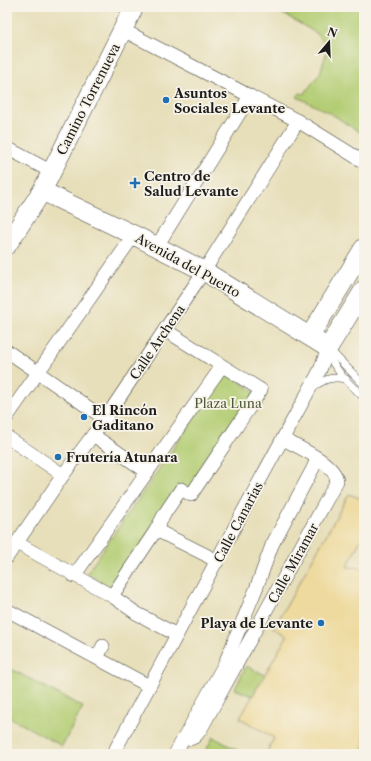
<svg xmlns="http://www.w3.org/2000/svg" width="371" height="761" viewBox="0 0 371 761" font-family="'Libre Caslon Text',serif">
<rect width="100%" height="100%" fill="#f7f3e8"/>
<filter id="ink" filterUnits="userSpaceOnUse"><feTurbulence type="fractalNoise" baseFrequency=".025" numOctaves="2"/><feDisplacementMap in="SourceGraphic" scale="8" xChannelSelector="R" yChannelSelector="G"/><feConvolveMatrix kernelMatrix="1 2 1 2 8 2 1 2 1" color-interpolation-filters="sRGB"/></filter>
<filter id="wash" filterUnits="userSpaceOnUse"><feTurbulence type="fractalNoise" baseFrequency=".012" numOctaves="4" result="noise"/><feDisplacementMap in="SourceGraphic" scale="16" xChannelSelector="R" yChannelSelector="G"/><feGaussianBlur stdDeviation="0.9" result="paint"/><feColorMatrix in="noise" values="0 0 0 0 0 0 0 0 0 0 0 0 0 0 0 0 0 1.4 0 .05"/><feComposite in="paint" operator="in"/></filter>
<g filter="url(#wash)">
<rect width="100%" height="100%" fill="#e7dfba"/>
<g fill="#b3cd73" stroke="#687448">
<polygon points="270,7 364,7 364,135 330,113 297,97 300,93 304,94 320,73 328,47 316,33 287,16"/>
<polygon points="226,372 257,394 190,490 181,484 112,589 87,573"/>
<polygon points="246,666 265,675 252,696 235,689"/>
<polygon points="9,668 83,707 62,746 7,716 7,672"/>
<polygon points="213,737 244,754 204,754"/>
</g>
<polygon fill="#eeda9e" stroke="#857b5d" points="349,494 364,500 364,533 347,567 364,568 364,751 362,754 266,754 274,738 240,718 287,636 274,628"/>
</g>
<g filter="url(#ink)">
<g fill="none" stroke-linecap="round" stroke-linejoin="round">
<g stroke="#3a3934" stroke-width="8">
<g id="lane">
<polyline points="329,349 364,385"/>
<polyline points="329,350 333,363 342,376 364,398"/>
<path d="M313,387C325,379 332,376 346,379"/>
</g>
</g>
<g stroke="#3a3934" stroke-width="14">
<g id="street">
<polyline points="123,30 298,121 364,162"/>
<polyline points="7,148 52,172"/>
<polyline points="157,246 250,96"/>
<polyline points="7,351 105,419"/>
<polyline points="7,417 134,235"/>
<polyline points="93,435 147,472"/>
<polyline points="7,437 63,475"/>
<polyline points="156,530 206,555 217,562"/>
<polyline points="17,543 112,596 136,613 177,635"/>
<polyline points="7,557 63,475 105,419 204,271 298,121"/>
<polyline points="74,576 222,366"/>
<polyline points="112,596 156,530 165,513 181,489 191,495 261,390 165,330"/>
<polyline points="7,610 149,686"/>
<polyline points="97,658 103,646"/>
<path d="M184,738C193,741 196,736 201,729L337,481C335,463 298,447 283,439"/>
<polyline points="113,754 246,506 320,370 328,348"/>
<polyline points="175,754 225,663 256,589 272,545 312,470 315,464 316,458"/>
</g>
</g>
<g stroke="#3a3934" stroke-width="20">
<g id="secondary">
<polyline points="42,191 134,235 204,271 328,348 364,290"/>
<polyline points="7,245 42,191 134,7"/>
<polyline points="310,336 364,248"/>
</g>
</g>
<use href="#lane" stroke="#fff" stroke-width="7"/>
<use href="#street" stroke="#fff" stroke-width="13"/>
<use href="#secondary" stroke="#fff" stroke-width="19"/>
</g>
</g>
<g fill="#1f6fb2" stroke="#f7f3e8" stroke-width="1.5">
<circle cx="166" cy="100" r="4"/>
<path d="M133 177h4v4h4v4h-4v4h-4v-4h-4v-4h4z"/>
<circle cx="84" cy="417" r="4"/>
<circle cx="58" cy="457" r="4"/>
<circle cx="321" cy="623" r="4"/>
</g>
<g text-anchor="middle" stroke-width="3.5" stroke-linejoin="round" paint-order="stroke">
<g font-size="13" font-weight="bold" fill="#1c1c1c" stroke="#f7f3e8" text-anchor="start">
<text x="174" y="98">Asuntos<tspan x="174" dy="15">Sociales Levante</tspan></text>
<text x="144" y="181">Centro de<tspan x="144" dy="15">Salud Levante</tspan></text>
<text x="92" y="415">El Rincón<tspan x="92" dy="15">Gaditano</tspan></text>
<text x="66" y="462">Frutería Atunara</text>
<text x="313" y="628" text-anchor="end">Playa de Levante</text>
</g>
<g font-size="13" fill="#1c1c1c" stroke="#f7f3e8">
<text transform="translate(88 99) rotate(-63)" y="5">Camino Torrenueva</text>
<text transform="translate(188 265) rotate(29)" y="5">Avenida del Puerto</text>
<text transform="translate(157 342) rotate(-56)" y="5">Calle Archena</text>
<text transform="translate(238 522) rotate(-62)" y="5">Calle Canarias</text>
<text transform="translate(293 563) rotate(-61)" y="5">Calle Miramar</text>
</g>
<g font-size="13" fill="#515a3a" stroke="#f7f3e8">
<text x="228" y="408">Plaza Luna</text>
</g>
</g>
<rect width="371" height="761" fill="none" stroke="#f7f3e8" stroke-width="24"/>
<g transform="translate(329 42) rotate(19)" stroke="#f7f3e8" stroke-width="3" paint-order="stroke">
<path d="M0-3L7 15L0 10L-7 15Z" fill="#1c1c1c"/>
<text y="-6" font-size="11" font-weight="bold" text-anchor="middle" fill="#1c1c1c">N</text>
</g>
</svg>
